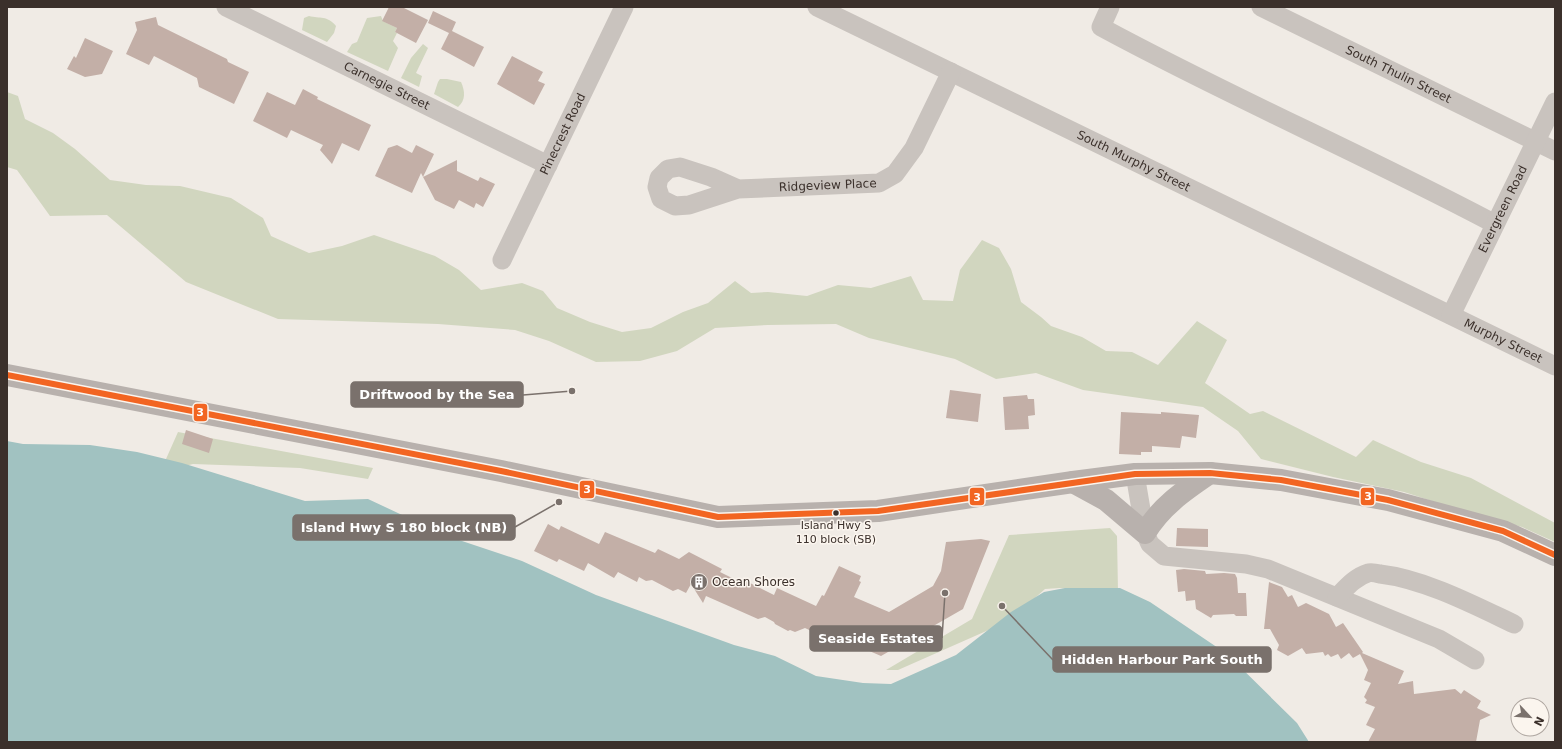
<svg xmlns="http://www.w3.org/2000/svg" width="1562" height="749" viewBox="0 0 1562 749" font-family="'DejaVu Sans',sans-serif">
<rect width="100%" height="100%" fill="#f0ebe5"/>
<g fill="#d1d6bf">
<path d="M309,16C320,19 327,15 336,26L334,33L327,42L302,30L304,18Z"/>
<polygon points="381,16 383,21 397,28 395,32 397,33 393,41 398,48 388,71 347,52 352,44 357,42 367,18"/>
<polygon points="423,44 428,48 416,73 422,76 419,87 401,78 411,58"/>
<path d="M440,79H447L461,82C465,91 466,100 458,107L434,94L438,82Z"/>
<polygon points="7,92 18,96 25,119 53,133 75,149 110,180 146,185 180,186 231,198 263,218 271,236 309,253 342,246 374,235 435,256 459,270 481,290 522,283 543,291 557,308 590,322 622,332 651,328 683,312 708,303 735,281 751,293 768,292 807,296 838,285 871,288 911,276 923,300 953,301 960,270 982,240 999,248 1011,269 1021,302 1041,317 1051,326 1082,337 1106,351 1132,352 1158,365 1197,321 1227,340 1205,383 1250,414 1263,411 1356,457 1373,440 1421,462 1471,478 1555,523 1555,542 1522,527 1463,511 1404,492 1333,477 1261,459 1238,431 1203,407 1083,390 1036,373 996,379 955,359 869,338 836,324 768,325 715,328 677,351 640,361 596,362 549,341 515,330 438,324 278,319 186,282 107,215 50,216 17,170 7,167"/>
<polygon points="178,432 373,468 368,479 300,468 193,464 181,467 162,468"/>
<polygon points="1110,528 1117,536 1118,592 1060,588 1045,589 1009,621 898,670 886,670 972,619 1009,535"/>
</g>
<polygon fill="#a1c2c1" points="7,441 23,444 90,445 137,452 182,463 305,501 368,499 447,536 522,561 596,595 734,645 775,656 816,676 863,683 891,684 956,655 1011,612 1044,592 1065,588 1120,588 1150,602 1227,654 1297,723 1309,742 7,742"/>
<g fill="#c3afa7">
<polygon points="389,7 402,7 428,20 416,43 395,32 397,28 382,21"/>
<polygon points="433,11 456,22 452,31 484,47 474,67 441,49 449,33 428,23"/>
<polygon points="156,17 158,25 227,59 228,62 249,72 234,104 199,87 197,78 154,56 149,65 126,54 137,30 135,22"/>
<polygon points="85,38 113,51 102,74 85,77 67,69 74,56 76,58"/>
<polygon points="512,56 543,72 538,81 545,84 534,105 497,84"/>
<polygon points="303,89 318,97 317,99 371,125 359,151 342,143 332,164 320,150 323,145 291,130 287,138 253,121 267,92 295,105"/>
<polygon points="397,145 412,153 416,145 434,154 423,177 457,160 457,171 478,181 480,177 495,184 483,207 476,203 474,208 459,200 454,209 435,200 421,173 412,193 375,176 388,148"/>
<polygon points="950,390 981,394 978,422 946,418"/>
<polygon points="1027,395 1028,399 1034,399 1035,415 1028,416 1029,429 1005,430 1003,397"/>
<polygon points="1121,412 1161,414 1161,412 1199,415 1196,438 1182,436 1180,448 1152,446 1152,452 1141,452 1141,455 1119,454"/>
<polygon points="186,430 213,439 209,453 182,444"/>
<polygon points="548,524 559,530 561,526 599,544 605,532 655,553 658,549 679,559 689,552 722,569 720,572 742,583 744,580 774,595 777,588 816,606 822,595 824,596 839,566 861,576 859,581 861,582 854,597 889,612 933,586 941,571 946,542 981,539 990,541 963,609 881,656 837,637 836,640 831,638 830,640 805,628 795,632 790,630 788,631 775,624 774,622 765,617 758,619 706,596 703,603 691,584 686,593 678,589 673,591 652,580 646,581 639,577 637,582 618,572 614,578 588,563 584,571 559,559 557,562 534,551"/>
<polygon points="1177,528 1208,529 1208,547 1176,546"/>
<polygon points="1184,569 1205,571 1206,574 1224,573 1235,574 1237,578 1238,593 1246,593 1247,616 1236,616 1234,614 1213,615 1211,618 1196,609 1195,600 1186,601 1185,591 1178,592 1176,570"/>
<polygon points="1269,582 1282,587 1288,597 1292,595 1298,607 1306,603 1329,614 1336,627 1343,623 1363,652 1362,653 1404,671 1398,684 1413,681 1414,694 1455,689 1461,694 1464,690 1481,701 1477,708 1491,715 1480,720 1476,742 1368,742 1375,729 1366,725 1375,707 1365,703 1367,700 1364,697 1371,683 1364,680 1368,670 1360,654 1353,658 1349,653 1341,659 1338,654 1331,657 1328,654 1325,656 1323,652 1306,654 1302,648 1288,656 1277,650 1279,645 1270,629 1264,629"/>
</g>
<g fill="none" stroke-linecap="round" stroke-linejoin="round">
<g stroke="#c9c3be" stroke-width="19">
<path id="s1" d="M226,7L548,165"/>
<path id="s2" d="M817,7L1555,366"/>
<path d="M1110,7L1101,27C1230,97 1365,155 1495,224"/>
<path id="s3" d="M1261,7L1555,151"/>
<path id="s4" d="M738,189L711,177L680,167L668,169L659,178L657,187L661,199L675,206L689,205L738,189L879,183L895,174L914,148L951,72"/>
<path id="s5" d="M502,260L624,7"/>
<path id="s6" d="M1451,315L1555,102"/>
<polyline points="1135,474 1145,533 1150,544 1164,556 1246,564 1268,569 1439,639 1475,660"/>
<path d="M1337,597C1346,588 1355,577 1368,573C1371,572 1376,573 1380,574C1424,579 1474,605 1514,624"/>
</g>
<g stroke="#b8b1ad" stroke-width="22">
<polyline points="7,375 501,471 718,517 878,511 1073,482 1135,474 1210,473 1281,480 1388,500 1503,531 1555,555"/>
<path d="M1073,482L1106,500L1145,533C1161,506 1185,490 1210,473"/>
</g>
<g stroke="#fbf5ee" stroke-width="9">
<polyline id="bus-1" points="7,375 501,471 718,517 878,511 1135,474 1210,473 1281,480 1388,500 1503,531 1555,555"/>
</g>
<use href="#bus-1" stroke="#f26522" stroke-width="6"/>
</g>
<defs>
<g id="building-disc" transform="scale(0.9)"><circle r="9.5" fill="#7a716c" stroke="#fbf5ee"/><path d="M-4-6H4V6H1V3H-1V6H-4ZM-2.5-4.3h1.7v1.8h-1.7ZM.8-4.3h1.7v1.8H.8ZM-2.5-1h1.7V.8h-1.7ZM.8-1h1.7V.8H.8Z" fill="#fff"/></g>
</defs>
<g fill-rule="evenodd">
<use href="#building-disc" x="699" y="582"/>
</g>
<circle fill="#3b302b" stroke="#fbf5ee" stroke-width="1.5" cx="836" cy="513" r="3.5"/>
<g text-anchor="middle" stroke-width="3" stroke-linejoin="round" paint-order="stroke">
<g font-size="11" fill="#3b302b" stroke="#fbf5ee">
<text x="836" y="529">Island Hwy S<tspan x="836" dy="14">110 block (SB)</tspan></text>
</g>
<g font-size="12" fill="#3b302b" stroke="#fbf5ee">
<text dy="4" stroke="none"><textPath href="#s3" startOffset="153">South Thulin Street</textPath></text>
<text dy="4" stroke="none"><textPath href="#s1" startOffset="179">Carnegie Street</textPath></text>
<text dy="4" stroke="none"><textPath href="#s5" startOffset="140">Pinecrest Road</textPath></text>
<text dy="4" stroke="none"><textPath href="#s2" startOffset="352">South Murphy Street</textPath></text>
<text dy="4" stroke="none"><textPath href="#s4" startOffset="280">Ridgeview Place</textPath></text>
<text dy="4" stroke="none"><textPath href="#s6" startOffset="118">Evergreen Road</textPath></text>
<text dy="4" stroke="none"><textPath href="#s2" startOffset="763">Murphy Street</textPath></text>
</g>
<g font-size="12" fill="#3b302b" stroke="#fbf5ee" text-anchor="start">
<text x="712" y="586">Ocean Shores</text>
</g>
</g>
<path fill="none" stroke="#7a716c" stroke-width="1.5" d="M572 391L523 395M559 502L515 527M945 593L942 638M1002 606L1053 660"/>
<g fill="#7a716c" stroke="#fbf5ee" stroke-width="1.5">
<circle cx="572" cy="391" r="4"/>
<circle cx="559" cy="502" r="4"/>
<circle cx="945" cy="593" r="4"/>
<circle cx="1002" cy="606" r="4"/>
</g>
<g fill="#7a716c" stroke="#7a716c" stroke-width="1.5">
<rect x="351" y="382" width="172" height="25" rx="4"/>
<rect x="293" y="515" width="222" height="25" rx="4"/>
<rect x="810" y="626" width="132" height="25" rx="4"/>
<rect x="1053" y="647" width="218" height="25" rx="4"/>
</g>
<g font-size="13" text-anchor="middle" font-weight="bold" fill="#fff">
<text x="437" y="399">Driftwood by the Sea</text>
<text x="404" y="532">Island Hwy S 180 block (NB)</text>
<text x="876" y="643">Seaside Estates</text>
<text x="1162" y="664">Hidden Harbour Park South</text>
</g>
<g stroke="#fbf5ee" stroke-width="1.5">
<rect x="193" y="403" width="15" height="19" rx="4" fill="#f26522"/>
<rect x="579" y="480" width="16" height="19" rx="4" fill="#f26522"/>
<rect x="1360" y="487" width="15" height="19" rx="4" fill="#f26522"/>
<rect x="969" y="487" width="16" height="19" rx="4" fill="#f26522"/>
</g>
<g font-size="11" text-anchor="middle" font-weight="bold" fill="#fff">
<text x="200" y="416">3</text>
<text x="587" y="493">3</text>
<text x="1368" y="500">3</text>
<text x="977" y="501">3</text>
</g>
<rect width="1562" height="749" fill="none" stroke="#3b302b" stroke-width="16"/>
<g transform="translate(1530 717) rotate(116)"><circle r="19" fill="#fbf5ee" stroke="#aea6a0"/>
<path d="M0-3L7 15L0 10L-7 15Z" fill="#7a716c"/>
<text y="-6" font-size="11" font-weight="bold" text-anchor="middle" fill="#3b302b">N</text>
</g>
</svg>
